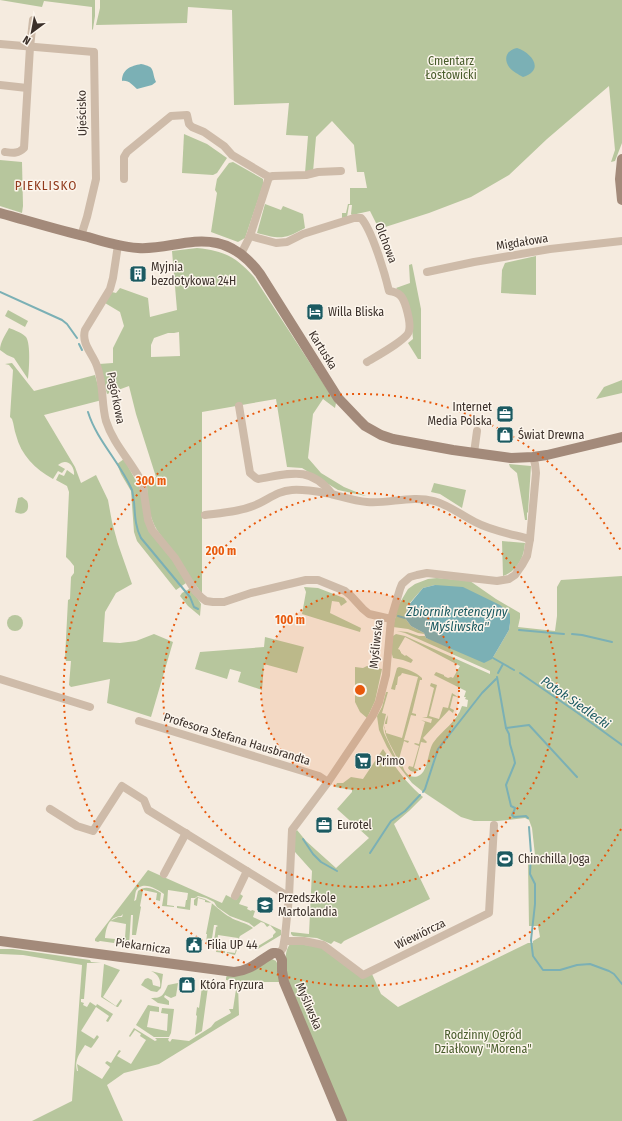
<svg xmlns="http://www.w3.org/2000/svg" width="622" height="1121" viewBox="0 0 622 1121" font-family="'Fira Sans Condensed',sans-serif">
<rect width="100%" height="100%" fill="#f5ebdf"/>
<g fill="#b7c69d" fill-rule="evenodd">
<polygon points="0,0 95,0 95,16 93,29 92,30 92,7 44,1 42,7"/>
<polygon points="100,0 622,0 622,143 615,161 611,162 615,150 609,86 547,139 509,175 471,197 429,213 379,229 370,211 352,215 351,214 352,205 349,205 347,217 342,218 342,213 346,213 348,204 350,204 350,188 367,188 364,172 357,172 354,145 332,121 316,137 313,172 305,173 308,136 286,135 289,103 234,105 232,10 188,7 187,23 96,25 100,8"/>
<polygon points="184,134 207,144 227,158 217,173 213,175 182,173"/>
<polygon points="0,160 22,162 23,206 22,213 0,206"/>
<polygon points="233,162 263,179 263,185 245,238 238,242 211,232 217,193 215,190 217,179 229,163"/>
<path d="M265,204L281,210L283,206L303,214L305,228C283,240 280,239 257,233Z"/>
<path d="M197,248C225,251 236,257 254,277L336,403L335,408L323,399L313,414L308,458L321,473L344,487L366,496L338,490L302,468L287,467L276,399L202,412V594L157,530C148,515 147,498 147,481L156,477L136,414L129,386L107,394L99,364L113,363V348L124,326L120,312L105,303L112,292L116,293L120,288L148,298L150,317L177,310L172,251ZM179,332L180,356L151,357V345L154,338L168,333H174Z"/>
<polygon points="536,256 536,295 501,293 502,270 505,263"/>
<path d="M412,264L421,309V359H418L408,343L413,339C412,322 411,299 396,288L410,283L409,265Z"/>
<polygon points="8,310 28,321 25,327 5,316"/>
<path d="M9,328C14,330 21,332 26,337C31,344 29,371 28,379L14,358L7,355L0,350C0,343 5,335 9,328Z"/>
<path d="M12,363L34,391L95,375L102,400L44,415L75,467L81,483L96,475L108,500L112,522L118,544L132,584L116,593L105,612L103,642L120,643L136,641L154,634L173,642L151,717L107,703L110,679L71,687L69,685L71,661H66L65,658L68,600L70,599L71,577L74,573V566L70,561L66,557L69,492L67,486L56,480L59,474L64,476L67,470L74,475C75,466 67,457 58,465L65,469L62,473L58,471L53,479C35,469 21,455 16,435C14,430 14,424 12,419L10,417L13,370L9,365L5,364Z"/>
<polygon points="622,380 622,393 596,399 604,387"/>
<polygon points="124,459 141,490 146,521 177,565 186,583 176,590 137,541 134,532 131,491 121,474 117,464"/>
<polygon points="509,464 531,466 528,512 527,513 527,520 525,520 517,473 510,467"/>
<polygon points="434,483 466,490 462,508 440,494 431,492"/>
<path d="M22,497L27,501C31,510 24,517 15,512L18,498Z"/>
<path d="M502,541L525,543C524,558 517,571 503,576Z"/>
<path d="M622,576V1121H346L287,979C286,968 283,953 290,944L319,946L363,978L372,974L381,994L398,1007L528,943H533V941L540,937L538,926H529L528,863L536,864L532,828L529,820L525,818L498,821H474L461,817L422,791L412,783L398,765L387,747L379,730L377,716L382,707L386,692H388L382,713L386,714L383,728L384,733L396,758L398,760L403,762C401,771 411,781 420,775C428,770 428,751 433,743C442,730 457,722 462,706L467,707L468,700L465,699L466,697H464L466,691L434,675L436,672L444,675V676L448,678L451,677L453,678L460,666L405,637L398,649L400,650V651L401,652V653L405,656L406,655L413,660L411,663L403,660L393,658L391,651L393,636L396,634L405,636L490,674V671L405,633L397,631L407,632L419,636H425L426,638L492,659L509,630L510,623L435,585L423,588L408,605L405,618L411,626L424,633V634L418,633L408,629L393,627L398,606L408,589L415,584L428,579L437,578L470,581L496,599L520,613V618L518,627L555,631L557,616V587L561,580Z"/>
<polygon points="304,587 318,588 344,598 347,602 341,606 339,602 332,601 330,613 361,628 360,632 302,614 306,592"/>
<polygon points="191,588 201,604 200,616 188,606 180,596 182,593"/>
<circle cx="15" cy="623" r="8"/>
<polygon points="265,637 304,647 297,673 264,664 262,690 238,682 241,672 230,669 227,679 195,669 200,652 264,647"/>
<polygon points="367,666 382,669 375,701 367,718 360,712 355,702 355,667 363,668"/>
<path d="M399,667C407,669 416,672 422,678V680H420L412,713L416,714V716L411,715L404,740L409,741L408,743L404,741L399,759L397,758C390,742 379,731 388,715L387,724H385L384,728L386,731V733L402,738L418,677L402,673L401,675L398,677L397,685H396L395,690L391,689L397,668Z"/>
<path d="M431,683L437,685L429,716L439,719L443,707L448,708L452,693L458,697L453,696L450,708L454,710L453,713L449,710L423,738L427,742L426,743L421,742L414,768L419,770C415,773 410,772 408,768L409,766L413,767L419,746L414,744L415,743L419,744L425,722L421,720L431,723L432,719L422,717H427L434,688L430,686Z"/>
<path d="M383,749C395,767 407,784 423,797L409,811L394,824L430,899L344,941L341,944L334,941L331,944L317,938L293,936L291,934V932L309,934L312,871L295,852V832L297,830L306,841L336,868L369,838L337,809L352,792V790L335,787L337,783H343L351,777L363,779Z"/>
<path d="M148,870L222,903L226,895L236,900L240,894L243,896L239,904L248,907L247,909L251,911L252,910L255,911L253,917L281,930V935L256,950L255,948L273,937V935L276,932L270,925L267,927L264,923L261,922L254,927L249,923L230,916L217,907L214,902L206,898L198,896L195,898H191L190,910L177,908V906L185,907L186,900H187L188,893L168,890L167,905L174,906V907L162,906L164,894C157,889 142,880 136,891C135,894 135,899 134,901L136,900L138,891C145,885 153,888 161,893L160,901L156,900L157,893L143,890L140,906L141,907L136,935H132L133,915H131L129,945L116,943L117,937L125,938L126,924L110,921L118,917H122L123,914L121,916C109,917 106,927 105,938L115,939L114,943L100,941L98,942L95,941V939Z"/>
<path d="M197,897C213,900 217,910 230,917C237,922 246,922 253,928L240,936L239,938L242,942H240L235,955L227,953V952L235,953L238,938L218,935L217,943H218L217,950L225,951V953L216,952L217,946L214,941L216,927L218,926L216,925H214L211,945L206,944L207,934H206L212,903L205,902V900L198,898L197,906L194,905V900Z"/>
<path d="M0,949H13L90,960L91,962L101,963H87L84,999H81V1002L84,1003L83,1005L87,1007L90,1002L96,1006L97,1004L113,1014L108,1022L106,1021L109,1016L96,1007L81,1031L94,1039L97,1035L99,1037L92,1047L91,1048L85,1045C80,1053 74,1060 77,1071H78L77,1064L102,1079L110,1067L105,1063L107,1061L111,1063L119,1050L121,1051L117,1056L131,1064L146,1040L140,1036L141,1034L135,1030L130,1037L129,1036L134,1028L155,1041L157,1040L155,1038H169L168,1040L170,1042L172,1039L189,1041L211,1027L215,1022L231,1013L229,1009H233L237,983L238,984L239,1015L159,1064L124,1073L107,1085L123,1121H32L72,1101L82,965L23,955L0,954Z"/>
<polygon points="272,959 276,961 277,963 281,982 238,982 226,980 226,978 227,975"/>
<polygon points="104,964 120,970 103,997 116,1006 121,999 122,1001 118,1007 117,1007 101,997"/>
<path d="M151,971L163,974L161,988L157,992L151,991L141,985L145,979L148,978L152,980L153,985L160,987C161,979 158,974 151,971Z"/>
<path d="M178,983L176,996L171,998L165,995L164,997L169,1001V1005L158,1003L151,998C163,998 163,995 168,985Z"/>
<polygon points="202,987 208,987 202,1031 195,1035 197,1016 196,1015 197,1007 199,1008"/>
<polygon points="148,1005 159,1007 159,1012 150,1011 147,1027 167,1031 168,1014 161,1013 162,1008 174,1009 171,1033 169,1037 154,1037 136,1025"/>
</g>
<g fill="#7bb0b5">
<path d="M517,48C532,53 545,70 523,77C518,74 513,72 509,67C503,58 507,50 517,48Z"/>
<path d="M141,64C156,67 151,70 156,82L152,85L137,89C132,85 129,80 122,81C122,69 131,66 141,64Z"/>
<polygon points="435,585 463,587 500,605 510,614 510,623 509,630 492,659 484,663 426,638 424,633 411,626 405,618 408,606 423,588"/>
</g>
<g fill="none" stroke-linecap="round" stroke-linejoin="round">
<g stroke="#7bb0b5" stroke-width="2">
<polyline points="0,292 62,320 67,324 77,338"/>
<polyline points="79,344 82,350"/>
<path d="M88,412C97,441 120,462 132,490C133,493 133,498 134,502C135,514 135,527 141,538L190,597L194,607L198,609"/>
<polyline points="398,616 405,618"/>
<polyline points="519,630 564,634"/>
<polyline points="572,634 582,635 612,642"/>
<polyline points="493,658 514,670"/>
<polyline points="498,673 503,664"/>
<polyline points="520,673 575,711 622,745"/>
<polyline points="497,677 506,728 509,734 510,744 514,758 515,763 506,785 511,806 515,808 514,811 512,815 514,817 526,816 528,818"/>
<polyline points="506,728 529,725 577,777"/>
<polyline points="423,792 425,789 438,749 482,693 496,679"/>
<polyline points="529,827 531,853 530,874 535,884 535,904 531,940 533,956 543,970 560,970 577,965 590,964 609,971 614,974 622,984"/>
<polyline points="303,839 313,854 321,862 337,871"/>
<polyline points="370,853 391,821 405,811 420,795"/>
</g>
<g stroke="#cebba9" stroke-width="8">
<polyline points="0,44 94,52 96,179 87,217 81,236"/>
<polyline points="0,85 27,88"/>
<path d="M5,152C13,153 18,154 24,148L30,47L33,20"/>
<polyline points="269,177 273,176 306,175 318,172 341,171"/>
<polyline points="124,179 124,157 127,152 171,116 187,115 189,124 192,127 204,132 224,146 232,155 269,177 250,236 241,254"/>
<path d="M250,236L276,243L287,242L303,234L354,218H361C372,230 385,274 389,291C400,292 403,297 406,307C408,314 411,324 409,331C408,339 375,357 367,362"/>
<path d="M118,245L113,278L110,289L85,330C81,344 93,354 97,366C104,384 101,403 106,421C113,443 129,459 140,479L143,487L148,520L152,530L175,558L195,591L202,598L206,601L213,602H224L251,593L306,580H318L345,591L351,596L363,609L369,614L391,619"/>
<polyline points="427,272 474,262 550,249 622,241"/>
<path d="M239,406L250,473L256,478L258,479C289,474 310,465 332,494"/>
<polyline points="474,453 477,431"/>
<path d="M205,515C221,513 238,512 253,506C267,501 276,491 292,490C305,489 319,492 331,494C343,497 355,501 367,502C389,504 411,495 434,501C449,505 461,515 475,522C492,531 511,534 530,539"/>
<polyline points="0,679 90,707"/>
<polyline points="139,721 319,776 328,782"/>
<polyline points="50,809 77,826 93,831 122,786 144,800 148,810 289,897"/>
<polyline points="164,874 186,833"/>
<polyline points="235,896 247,871"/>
<polyline points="285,941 304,941 323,945 363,975 489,913 494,825"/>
<polyline points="279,954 283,948 285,936 289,897 292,830 328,782 373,715 379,702 386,675 391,619 400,589 402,584 410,577 417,575 427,573 497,581 509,579 515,575 522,565 527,556 530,539 536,473 535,464 533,457"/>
</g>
<g stroke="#a38a7a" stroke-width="10">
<polyline points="622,159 620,179 622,200"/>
<path d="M0,213C29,221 58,230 88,237C104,242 121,247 138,248C165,250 190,237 217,243C235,247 249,259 260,274L338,398L358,419L365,426L381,435L393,439L453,450L511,458L533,457L547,455L622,437"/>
<path d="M0,941L234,972C250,971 260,960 273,953H276L279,954L282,960V971L284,982L342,1121"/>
</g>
</g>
<circle cx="360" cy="690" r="99" fill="#e8590c" fill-opacity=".12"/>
<g fill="none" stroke="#e8590c" stroke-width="2" stroke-dasharray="2 4">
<circle cx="360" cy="690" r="99"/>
<circle cx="360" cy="690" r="197"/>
<path d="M621 829A296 296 0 1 1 621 551"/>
</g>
<defs>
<g id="building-square" transform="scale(0.9)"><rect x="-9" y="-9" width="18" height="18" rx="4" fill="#1b5a61" stroke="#fcf5ec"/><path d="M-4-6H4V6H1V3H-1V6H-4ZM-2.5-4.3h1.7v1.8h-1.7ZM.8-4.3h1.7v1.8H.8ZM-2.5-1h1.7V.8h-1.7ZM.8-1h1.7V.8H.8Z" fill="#fff"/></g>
<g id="hotel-square" transform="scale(0.9)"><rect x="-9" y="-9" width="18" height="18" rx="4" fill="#1b5a61" stroke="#fcf5ec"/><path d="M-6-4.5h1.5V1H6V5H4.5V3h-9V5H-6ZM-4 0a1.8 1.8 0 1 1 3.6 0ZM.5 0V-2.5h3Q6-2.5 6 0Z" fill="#fff"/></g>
<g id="office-square" transform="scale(0.9)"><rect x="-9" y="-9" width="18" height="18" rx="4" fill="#1b5a61" stroke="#fcf5ec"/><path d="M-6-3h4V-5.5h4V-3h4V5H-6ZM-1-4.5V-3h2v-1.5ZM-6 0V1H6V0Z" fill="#fff"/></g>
<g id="shop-square" transform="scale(0.9)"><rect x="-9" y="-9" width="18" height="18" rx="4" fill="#1b5a61" stroke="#fcf5ec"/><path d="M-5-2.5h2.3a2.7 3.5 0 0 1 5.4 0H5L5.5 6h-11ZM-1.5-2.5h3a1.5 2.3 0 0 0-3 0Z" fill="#fff"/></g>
<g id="supermarket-square" transform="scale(0.9)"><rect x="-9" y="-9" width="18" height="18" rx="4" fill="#1b5a61" stroke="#fcf5ec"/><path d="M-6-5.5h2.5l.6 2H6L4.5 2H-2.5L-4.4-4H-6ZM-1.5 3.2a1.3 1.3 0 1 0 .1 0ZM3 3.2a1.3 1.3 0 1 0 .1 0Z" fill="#fff"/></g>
<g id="stadium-square" transform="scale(0.9)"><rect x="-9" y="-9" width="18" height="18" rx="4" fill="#1b5a61" stroke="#fcf5ec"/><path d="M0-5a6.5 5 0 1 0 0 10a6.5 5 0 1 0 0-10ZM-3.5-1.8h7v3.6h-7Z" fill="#fff"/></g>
<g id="school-square" transform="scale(0.9)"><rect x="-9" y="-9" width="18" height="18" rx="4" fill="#1b5a61" stroke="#fcf5ec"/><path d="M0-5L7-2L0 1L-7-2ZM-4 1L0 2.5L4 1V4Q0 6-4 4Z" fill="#fff"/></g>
<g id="civic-square" transform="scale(0.9)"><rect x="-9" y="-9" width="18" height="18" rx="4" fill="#1b5a61" stroke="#fcf5ec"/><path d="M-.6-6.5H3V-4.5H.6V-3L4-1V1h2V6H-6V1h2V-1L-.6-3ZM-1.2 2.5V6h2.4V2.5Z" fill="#fff"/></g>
</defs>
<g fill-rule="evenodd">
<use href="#building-square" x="138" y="274"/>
<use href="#hotel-square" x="315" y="312"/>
<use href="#office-square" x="505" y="414"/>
<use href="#shop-square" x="505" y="435"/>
<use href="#supermarket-square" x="363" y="761"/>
<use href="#office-square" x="324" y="825"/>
<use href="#stadium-square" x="505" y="859"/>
<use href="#school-square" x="265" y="905"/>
<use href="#civic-square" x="194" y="945"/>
<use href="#shop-square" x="187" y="985"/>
</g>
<g text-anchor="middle" stroke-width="3" stroke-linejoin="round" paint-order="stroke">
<g font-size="12" fill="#485c2b" stroke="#fcf5ec">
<text x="451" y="65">Cmentarz<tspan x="451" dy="14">Łostowicki</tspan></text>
<text x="483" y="1039">Rodzinny Ogród<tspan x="483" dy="14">Działkowy "Morena"</tspan></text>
</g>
<g font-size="12" fill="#3b302a" stroke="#fcf5ec">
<text transform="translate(82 113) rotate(-91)" y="4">Ujeścisko</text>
<text transform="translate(522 242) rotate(-9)" y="4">Migdałowa</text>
<text transform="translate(386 243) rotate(69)" y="4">Olchowa</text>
<text transform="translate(323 350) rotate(58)" y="4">Kartuska</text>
<text transform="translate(116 398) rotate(79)" y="4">Pagórkowa</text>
<text transform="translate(376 644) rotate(-84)" y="4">Myśliwska</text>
<text transform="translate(237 739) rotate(17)" y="4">Profesora Stefana Hausbrandta</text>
<text transform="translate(420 934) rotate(-26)" y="4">Wiewiórcza</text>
<text transform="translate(143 946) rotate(8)" y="4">Piekarnicza</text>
<text transform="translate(309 1006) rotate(67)" y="4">Myśliwska</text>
</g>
<g font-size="12" fill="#3b302a" stroke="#fcf5ec" text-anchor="start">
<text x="151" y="271">Myjnia<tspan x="151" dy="14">bezdotykowa 24H</tspan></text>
<text x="328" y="316">Willa Bliska</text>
<text x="492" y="411" text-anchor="end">Internet<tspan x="492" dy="14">Media Polska</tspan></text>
<text x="518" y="439">Świat Drewna</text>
<text x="376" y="765">Primo</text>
<text x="337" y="829">Eurotel</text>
<text x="518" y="863">Chinchilla Joga</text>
<text x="278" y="902">Przedszkole<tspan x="278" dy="14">Martolandia</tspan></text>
<text x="207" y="949">Filia UP 44</text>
<text x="200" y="989">Która Fryzura</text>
</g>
<g font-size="13" letter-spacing="1" fill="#913b1c" stroke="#fcf5ec">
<text x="46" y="190">PIEKLISKO</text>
</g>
<g font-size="13" font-style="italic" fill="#1b5a61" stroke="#fcf5ec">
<text x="457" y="616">Zbiornik retencyjny<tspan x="457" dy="15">"Myśliwska"</tspan></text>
<text transform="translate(576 702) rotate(35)" y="5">Potok Siedlecki</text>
</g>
</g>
<circle cx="360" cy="690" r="6" fill="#e8590c" stroke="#fcf5ec" stroke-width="2"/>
<g font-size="12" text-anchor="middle" font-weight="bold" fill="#e8590c" stroke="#fcf5ec" stroke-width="3" stroke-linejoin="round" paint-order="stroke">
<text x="151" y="485">300 m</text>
<text x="221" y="555">200 m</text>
<text x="290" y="624">100 m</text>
</g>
<g transform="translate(32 32) rotate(212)" stroke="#fcf5ec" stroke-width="3" paint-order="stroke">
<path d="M0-3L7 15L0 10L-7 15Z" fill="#3b302a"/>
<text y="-6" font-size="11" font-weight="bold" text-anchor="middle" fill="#3b302a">N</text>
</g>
</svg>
